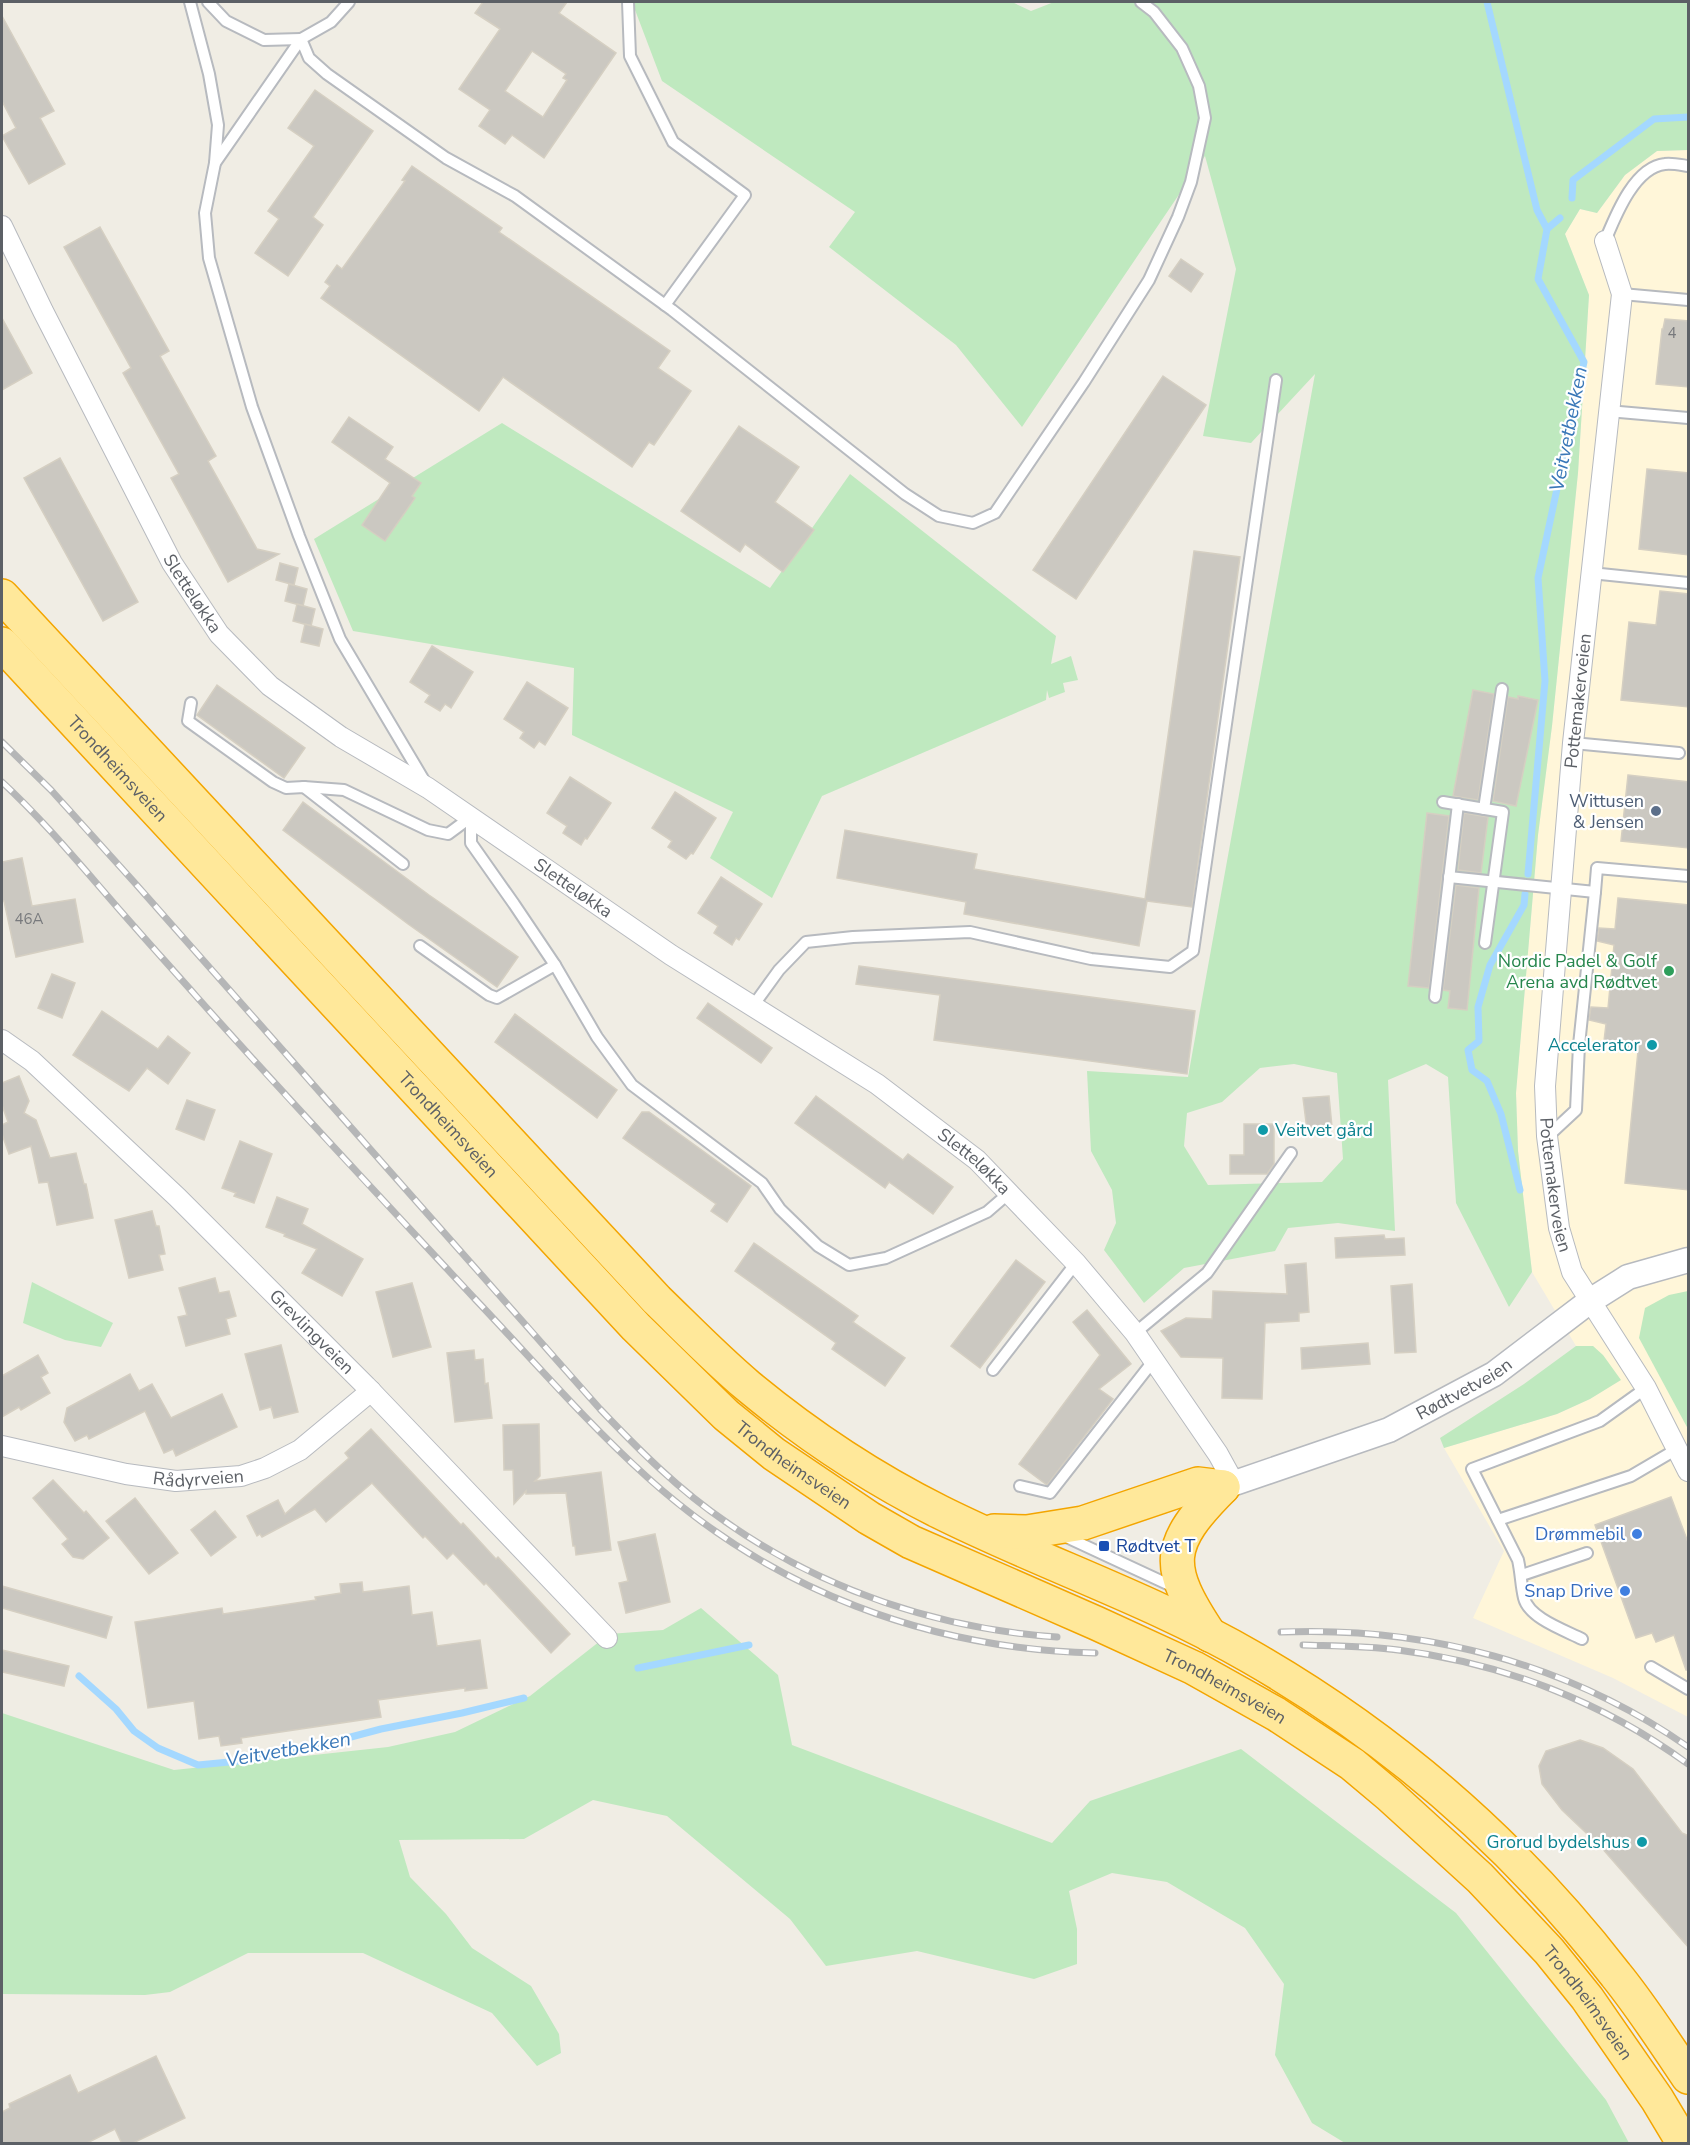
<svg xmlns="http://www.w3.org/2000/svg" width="1690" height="2145" viewBox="0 0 1690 2145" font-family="'Nunito Sans',sans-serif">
<rect width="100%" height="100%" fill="#f0ede4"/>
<polygon fill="#fff6d9" points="1688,150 1688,1717 1613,1678 1473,1618 1504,1551 1444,1448 1557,1414 1590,1399 1620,1380 1593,1346 1576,1346 1532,1272 1518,1151 1516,1093 1538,835 1552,726 1578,473 1589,295 1565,234 1580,209 1597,213 1625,175 1657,151"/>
<g fill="#bfe9bf" fill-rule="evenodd">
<path d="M632,2H1012L1031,11L1054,2H1688V150L1657,151L1625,175L1597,213L1580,209L1565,234L1589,295L1578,473L1552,726L1538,835L1516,1093L1518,1151L1532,1272L1509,1307L1456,1203L1448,1077L1426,1064L1388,1080L1395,1231L1338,1223L1288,1228L1275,1251L1184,1268L1144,1303L1104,1250L1116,1223L1112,1190L1091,1151L1087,1071L1188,1077L1315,374L1251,443L1203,436L1236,269L1205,156L1022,427L956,345L829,247L855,212L662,81ZM1294,1064L1337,1073L1343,1159L1322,1182L1208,1185L1184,1146L1187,1113L1222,1102L1260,1068Z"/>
<polygon points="502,423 770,588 850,474 1056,636 1051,664 1071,656 1078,680 1063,683 1065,692 1049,698 1047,690 1046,700 822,796 772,898 710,858 733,812 572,735 574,668 353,631 314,539"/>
<polygon points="32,1282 113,1323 101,1347 65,1340 23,1323"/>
<polygon points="1688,1291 1688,1429 1639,1338 1645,1308 1669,1295"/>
<polygon points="1576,1346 1593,1346 1603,1355 1621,1380 1590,1399 1557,1414 1444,1448 1440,1438 1524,1384"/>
<polygon points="701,1608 778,1675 792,1745 1052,1843 1090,1801 1241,1749 1456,1913 1606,2100 1629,2143 1345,2143 1312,2123 1275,2055 1284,1984 1245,1928 1167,1882 1112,1873 1069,1891 1077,1929 1077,1964 1034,1979 917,1951 826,1966 790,1919 667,1816 593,1800 524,1839 399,1840 410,1877 446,1914 472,1948 531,1986 559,2034 561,2053 537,2066 492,2013 363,1953 248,1953 170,1992 145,1995 2,1994 2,1713 174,1770 388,1747 455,1732 530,1696 609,1634 663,1630"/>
</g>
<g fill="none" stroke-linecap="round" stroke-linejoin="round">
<g stroke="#a4d8ff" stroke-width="7">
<polyline points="1487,2 1537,210 1547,229 1538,279 1584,362 1538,578 1545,681 1528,874"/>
<polyline points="1572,198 1573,180 1654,119 1688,117"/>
<polyline points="1547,229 1560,218"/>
<polyline points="1520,1190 1501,1114 1487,1081 1472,1070 1468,1050 1479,1041 1478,1007 1490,965 1524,905 1525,894"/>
<polyline points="638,1668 749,1645"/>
<polyline points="79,1676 116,1709 134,1731 158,1748 198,1765 250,1760 302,1750 381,1729 462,1713 524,1698"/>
</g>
</g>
<g fill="#cbc8c1" stroke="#d5cfc2" stroke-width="1.5" fill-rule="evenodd">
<path d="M483,2H567L559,13L616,53L544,158L512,135L505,144L479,126L490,110L459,89L500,29L475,13ZM532,51L566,74L563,78L567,80L543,117L505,91Z"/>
<polygon points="2,16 54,111 40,118 65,164 29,184 2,136 16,128 2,101"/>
<polygon points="315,90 373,131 313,217 323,225 288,276 255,253 279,219 268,211 314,146 288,128"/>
<polygon points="412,166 502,228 499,232 670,351 658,368 691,391 654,445 649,442 632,467 503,377 479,411 321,298 330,286 325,282 337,265 342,269 405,181 402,180"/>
<polygon points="100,227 169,351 160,356 216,456 208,461 257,549 279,554 228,582 171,478 179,474 123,373 131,368 64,247"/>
<polygon points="1181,259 1203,274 1191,292 1169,276"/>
<polygon points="2,318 32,373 2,390"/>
<polygon points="1665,319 1689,321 1689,387 1656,384 1662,329 1663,329"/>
<polygon points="1163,376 1206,405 1076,599 1033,570"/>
<polygon points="349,417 393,447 385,459 421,483 412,496 415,498 385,541 362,525 390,483 332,442"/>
<polygon points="739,426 799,467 775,502 814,530 783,572 745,544 740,552 681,511"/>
<polygon points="60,458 138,602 103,621 24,478"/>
<polygon points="1647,469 1689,473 1689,555 1639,549"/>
<polygon points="1194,551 1240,557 1192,907 1147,901 1139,946 964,914 966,902 837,878 845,830 977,854 974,869 1145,899"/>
<polygon points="280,563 298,568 294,585 276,580"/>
<polygon points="289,584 307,589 303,606 285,601"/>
<polygon points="1660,591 1689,594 1689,707 1621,700 1629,622 1656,625"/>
<polygon points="297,604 315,609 311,626 293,621"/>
<polygon points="305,624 323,629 319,646 301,642"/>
<polygon points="432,646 473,672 451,708 445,704 440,711 425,702 430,695 410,682"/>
<polygon points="527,682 568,708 545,745 539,741 534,748 520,738 524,732 504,719"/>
<polygon points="217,685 305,748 284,778 197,715"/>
<polygon points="1473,690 1494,694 1478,800 1453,796"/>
<polygon points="1518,696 1538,700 1516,806 1493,801 1508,697 1518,699"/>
<polygon points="1628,775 1689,782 1689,848 1621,841"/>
<polygon points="570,777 611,803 587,839 585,838 581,845 563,833 567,826 547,813"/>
<polygon points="675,792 716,818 693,854 691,853 686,859 668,847 672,841 652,828"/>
<polygon points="303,802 429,895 518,957 497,987 408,924 283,830"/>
<polygon points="1427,813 1449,816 1429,988 1408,986"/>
<polygon points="1464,813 1488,817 1481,873 1458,870"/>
<polygon points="22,858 32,906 75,899 83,942 16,957 4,901 2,901 2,862"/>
<polygon points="721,877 762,904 739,940 736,938 732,945 714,933 718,926 698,913"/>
<polygon points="1456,885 1479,888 1467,1010 1448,1008 1450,991 1443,990"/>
<polygon points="1618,898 1689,905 1689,1190 1625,1183 1638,1051 1616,1049 1616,1042 1604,1041 1606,1024 1589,1020 1591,1007 1608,1008 1614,945 1597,941 1599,928 1615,929"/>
<polygon points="859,966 1195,1011 1187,1074 934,1040 940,995 856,984"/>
<polygon points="52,974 75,983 62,1018 38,1008"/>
<polygon points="708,1003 772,1048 761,1063 697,1018"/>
<polygon points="102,1011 158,1049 168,1036 190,1053 168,1084 147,1068 129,1091 73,1055"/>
<polygon points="515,1014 617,1090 597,1118 495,1042"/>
<polygon points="19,1076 29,1101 24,1113 36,1120 50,1158 76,1153 84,1184 86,1184 93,1218 57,1225 48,1182 39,1183 31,1146 9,1154 2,1134 2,1125 8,1122 2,1105 2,1083"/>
<polygon points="816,1096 903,1160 908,1154 953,1187 933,1214 889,1182 885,1188 795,1123"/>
<polygon points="1329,1096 1332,1127 1307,1130 1303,1098"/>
<polygon points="187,1100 215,1110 204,1140 176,1129"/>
<polygon points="642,1112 649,1112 751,1186 727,1222 711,1211 716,1204 623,1138"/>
<polygon points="1244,1124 1274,1124 1274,1164 1267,1174 1230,1174 1230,1155 1244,1155"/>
<polygon points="240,1141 272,1154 254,1203 234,1196 236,1193 222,1188"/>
<polygon points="277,1197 308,1209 302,1224 363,1259 342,1296 302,1273 317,1249 284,1236 285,1234 266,1227"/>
<polygon points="152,1211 156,1226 159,1226 165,1254 159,1255 163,1270 129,1278 115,1220"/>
<polygon points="1384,1235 1385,1239 1404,1238 1405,1255 1336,1258 1335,1238"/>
<polygon points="754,1243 858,1316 853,1322 905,1358 885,1386 832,1349 836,1343 735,1271"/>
<polygon points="1016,1260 1045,1282 980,1368 951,1346"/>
<polygon points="1306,1263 1309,1312 1299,1313 1299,1321 1265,1323 1262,1399 1222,1398 1223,1358 1181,1357 1161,1331 1186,1318 1212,1319 1213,1291 1287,1294 1285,1265"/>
<polygon points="215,1278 219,1293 229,1291 236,1316 226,1319 230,1334 186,1346 178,1317 187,1315 179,1288"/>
<polygon points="412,1283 431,1347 393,1357 376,1292"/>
<polygon points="1412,1284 1416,1352 1395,1353 1391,1286"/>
<polygon points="1087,1310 1131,1364 1099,1389 1113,1399 1047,1485 1019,1464 1100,1355 1073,1322"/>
<polygon points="1368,1343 1370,1364 1302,1369 1301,1348"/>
<polygon points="281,1345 298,1412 274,1418 271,1407 260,1410 245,1354"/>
<polygon points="474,1350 475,1360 483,1359 485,1384 488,1383 492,1418 455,1422 447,1353"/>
<polygon points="38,1355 48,1373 41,1377 50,1393 21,1410 19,1407 2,1417 2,1376"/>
<polygon points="130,1374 139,1391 152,1384 171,1418 222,1394 237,1427 176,1456 173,1449 164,1453 145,1411 89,1439 87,1435 75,1441 64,1422 67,1408"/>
<polygon points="539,1424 540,1476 535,1481 601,1472 611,1550 576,1555 575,1546 573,1546 566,1493 526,1494 526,1491 514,1504 513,1470 504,1470 503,1425"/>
<polygon points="371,1429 461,1525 463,1523 496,1559 498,1557 570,1634 551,1653 486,1583 484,1585 453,1553 447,1559 425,1536 423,1538 372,1483 326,1522 315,1509 262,1537 260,1534 257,1536 247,1516 278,1500 285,1514 349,1458 345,1453"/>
<polygon points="53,1480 84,1513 86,1511 109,1538 83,1559 73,1557 62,1544 68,1539 33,1498"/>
<polygon points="1671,1497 1689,1545 1689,1670 1686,1670 1674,1635 1656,1642 1652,1633 1636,1638 1595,1525"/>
<polygon points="135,1498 178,1553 149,1574 106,1521"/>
<polygon points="215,1511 236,1537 211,1556 191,1530"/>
<polygon points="655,1534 670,1602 626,1613 619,1583 628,1581 618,1542"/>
<polygon points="362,1582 363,1592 409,1586 412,1615 432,1612 437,1646 480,1640 487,1688 465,1691 465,1688 378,1700 381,1717 241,1738 242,1743 221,1746 219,1736 199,1739 194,1701 148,1708 135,1622 222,1608 223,1614 316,1600 315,1597 341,1593 340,1584"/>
<polygon points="2,1586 112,1617 106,1638 2,1608"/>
<polygon points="2,1650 69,1666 64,1686 2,1672"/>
<polygon points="1580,1740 1603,1748 1633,1769 1682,1833 1689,1836 1689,1948 1601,1847 1562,1810 1542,1784 1539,1766 1546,1751"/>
<polygon points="156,2056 185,2118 131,2144 122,2144 115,2129 85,2144 2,2144 2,2112 10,2108 9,2104 70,2075 78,2093"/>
</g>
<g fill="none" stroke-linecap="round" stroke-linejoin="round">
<g stroke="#b7babf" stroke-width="14">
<g id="service">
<polyline points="190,2 209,74 218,125 215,163"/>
<polyline points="208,2 226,21 264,40 301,39"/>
<polyline points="349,2 331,22 301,39 215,163 205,213 209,258 252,407 299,536 340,639 425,782"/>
<polyline points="628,2 630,56 673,142 745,195 665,305"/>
<polyline points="301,39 309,58 327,74 446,158 515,196 672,310 905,494 939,516 973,523 995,513 1084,382 1149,280 1178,217 1191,182 1205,118 1199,86 1182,48 1154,12 1141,2"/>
<path d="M1605,241C1615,217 1634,167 1665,164C1672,163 1681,165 1688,166"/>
<polyline points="1622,294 1688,300"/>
<polyline points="1608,411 1688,418"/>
<polyline points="1591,573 1688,583"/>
<polyline points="191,703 188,721 273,782 286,788 304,787 344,790 428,830 448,834 471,817"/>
<polyline points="1573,743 1679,753"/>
<polyline points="304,787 403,864"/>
<polyline points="1443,802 1503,812 1485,943"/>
<polyline points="1484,809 1502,689"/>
<polyline points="471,818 471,843 514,904 555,965 597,1037 632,1085 762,1183 780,1209 818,1246 849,1265 886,1258 987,1212 1009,1193"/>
<polyline points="1449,877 1595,892 1597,868 1688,876"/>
<polyline points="420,946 489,995 497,998 555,965"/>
<polyline points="1435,997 1458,804"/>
<polyline points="753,1006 779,970 806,942 853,937 970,932 1091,959 1170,967 1193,951 1276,380"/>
<polyline points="1548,1136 1576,1110 1579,1045 1595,892"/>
<polyline points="1135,1333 1207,1273 1291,1153"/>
<polyline points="993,1370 1076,1263"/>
<polyline points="1020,1486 1050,1493 1154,1360"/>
<polyline points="1498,1520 1631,1476 1677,1449"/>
<polyline points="1062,1535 1176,1588"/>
<polyline points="1522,1575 1587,1553"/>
<path d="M1582,1639C1564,1630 1529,1618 1524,1598C1521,1586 1521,1573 1518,1560L1472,1469L1600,1421L1646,1388"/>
<polyline points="1651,1667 1688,1689"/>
</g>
</g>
<g stroke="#b7babf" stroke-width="22">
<g id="minor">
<path id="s1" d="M2,226L43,311L172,563L219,634L270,686L341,737L428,788L671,955L877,1084L977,1160L1076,1263L1135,1333L1218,1454L1234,1483"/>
<path id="s2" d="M1605,241L1622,294L1573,743L1545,1086L1547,1136L1559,1228L1572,1272L1646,1388L1688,1471"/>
<path id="s3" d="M2,1040L32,1061L177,1197L366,1386L607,1638"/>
<path id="s4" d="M2,1446L126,1474L176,1481L241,1476L265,1468L300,1450L371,1391"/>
</g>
</g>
<g stroke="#b7babf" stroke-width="27">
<g id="tertiary">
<path id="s5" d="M1223,1487L1389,1430L1494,1374L1590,1301L1628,1277L1688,1260"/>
</g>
</g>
<g stroke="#f3a500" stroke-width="36">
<g id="trunk">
<path d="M2,596L657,1300C687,1329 716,1359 748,1386C806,1434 872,1478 940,1512C1042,1563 1151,1599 1251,1657C1392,1738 1516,1846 1616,1975C1642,2007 1665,2043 1688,2077"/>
<path id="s6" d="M2,644L636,1327L726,1415L774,1454L869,1518L911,1542L1096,1623L1194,1668L1276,1714L1352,1764L1389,1795L1480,1878L1549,1951L1587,1998L1657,2099L1684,2144"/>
<polyline points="994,1531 1027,1532 1083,1523 1198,1484 1223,1487"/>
<path d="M1210,1635C1164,1566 1165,1545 1223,1487"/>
</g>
</g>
<use href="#service" stroke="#fff" stroke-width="10"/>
<use href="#minor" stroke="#fff" stroke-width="20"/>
<use href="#tertiary" stroke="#fff" stroke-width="24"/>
<use href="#trunk" stroke="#ffe89a" stroke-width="33"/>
<g stroke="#b5b6b7" stroke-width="7">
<g id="rail">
<path d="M2,742L51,790L134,882L600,1409C639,1450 679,1490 726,1522C823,1590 939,1629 1057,1637"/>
<path d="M2,782C39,816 72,855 105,893C135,928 166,962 196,996C288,1099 382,1199 476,1300C532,1359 586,1422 647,1477C772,1590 928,1649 1095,1653"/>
<path d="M1281,1632C1426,1626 1569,1664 1688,1747"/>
<path d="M1303,1645C1334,1646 1367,1646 1398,1650C1503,1663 1603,1702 1688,1764"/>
</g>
</g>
<use href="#rail" stroke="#fff" stroke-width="4.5" stroke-dasharray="14" stroke-linecap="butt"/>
</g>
<circle fill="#5c6f8a" stroke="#fff" stroke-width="2" cx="1656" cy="811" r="6"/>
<circle fill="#2e9e5b" stroke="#fff" stroke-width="2" cx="1669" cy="971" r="6"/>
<g fill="#0f9aa8" stroke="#fff" stroke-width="2">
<circle cx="1652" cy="1045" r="6"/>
<circle cx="1263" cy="1130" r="6"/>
<circle cx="1642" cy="1842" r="6"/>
</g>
<g fill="#3f7fe0" stroke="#fff" stroke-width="2">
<circle cx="1637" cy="1534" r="6"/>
<circle cx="1625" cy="1591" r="6"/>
</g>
<rect fill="#1a4fb4" stroke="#fff" stroke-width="2" x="1098" y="1540" width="12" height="12" rx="3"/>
<g text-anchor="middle" stroke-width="4.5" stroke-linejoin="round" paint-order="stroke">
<g font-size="15" fill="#787a7d">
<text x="1672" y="338">4</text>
<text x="29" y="924">46A</text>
</g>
<g font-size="18" fill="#5c6066" stroke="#fff">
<text dy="6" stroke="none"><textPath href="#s1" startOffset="414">Sletteløkka</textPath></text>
<text transform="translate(1578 701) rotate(-84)" y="6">Pottemakerveien</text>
<text dy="6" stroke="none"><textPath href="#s6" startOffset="170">Trondheimsveien</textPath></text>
<text dy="6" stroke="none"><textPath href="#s1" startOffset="900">Sletteløkka</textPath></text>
<text dy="6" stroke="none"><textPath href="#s6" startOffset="656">Trondheimsveien</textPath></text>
<text dy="6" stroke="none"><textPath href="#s1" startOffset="1386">Sletteløkka</textPath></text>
<text dy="6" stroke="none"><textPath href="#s2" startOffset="951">Pottemakerveien</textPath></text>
<text dy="6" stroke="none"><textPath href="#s3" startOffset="426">Grevlingveien</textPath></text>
<text dy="6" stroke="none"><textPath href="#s5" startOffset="261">Rødtvetveien</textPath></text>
<text dy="6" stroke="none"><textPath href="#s6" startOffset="1142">Trondheimsveien</textPath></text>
<text dy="6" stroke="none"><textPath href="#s4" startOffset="200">Rådyrveien</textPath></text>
<text dy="6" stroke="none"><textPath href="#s6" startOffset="1628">Trondheimsveien</textPath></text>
<text dy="6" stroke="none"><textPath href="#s6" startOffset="2114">Trondheimsveien</textPath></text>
</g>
<g font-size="18" fill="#4e5e75" stroke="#fff" text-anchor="end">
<text x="1644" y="807">Wittusen<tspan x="1644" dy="21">&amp; Jensen</tspan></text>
</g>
<g font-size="18" fill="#27864d" stroke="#fff" text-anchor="end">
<text x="1657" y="967">Nordic Padel &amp; Golf<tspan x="1657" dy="21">Arena avd Rødtvet</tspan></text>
</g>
<g font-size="18" fill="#0d838f" stroke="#fff" text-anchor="end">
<text x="1640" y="1051">Accelerator</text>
<text x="1275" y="1136" text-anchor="start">Veitvet gård</text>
<text x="1630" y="1848">Grorud bydelshus</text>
</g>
<g font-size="18" fill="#366cbe" stroke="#fff" text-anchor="end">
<text x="1625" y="1540">Drømmebil</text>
<text x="1613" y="1597">Snap Drive</text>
</g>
<g font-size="18" fill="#164399" stroke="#fff" text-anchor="start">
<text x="1116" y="1552">Rødtvet T</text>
</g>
<g font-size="20" font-style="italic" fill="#3a78b8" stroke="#fff">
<text transform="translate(1568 429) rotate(-79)" y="7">Veitvetbekken</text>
<text transform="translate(288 1749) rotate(-10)" y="7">Veitvetbekken</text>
</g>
</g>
<rect width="1690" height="2145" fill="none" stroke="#5c6066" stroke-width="6"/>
</svg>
